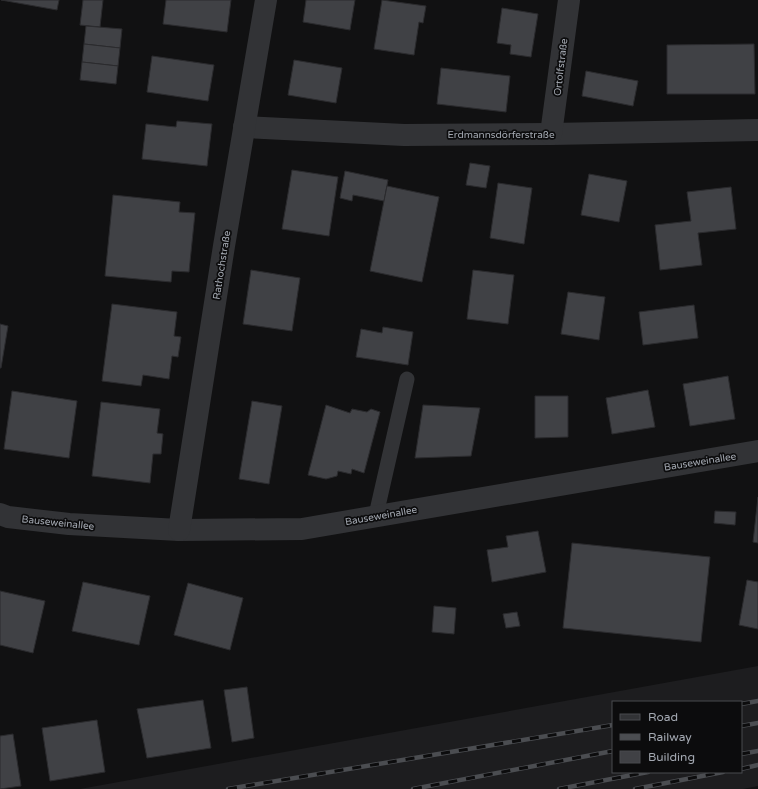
<svg xmlns="http://www.w3.org/2000/svg" width="758" height="789" viewBox="0 0 758 789" font-family="'Varela Round',sans-serif">
<rect width="100%" height="100%" fill="#111112"/>
<path fill="#1d1d1f" fill-rule="evenodd" d="M758,666V786L743,789H80ZM613,702H741V772H613Z"/>
<g fill="#404145" stroke="#2b2b2e">
<polygon points="1,0 59,0 57,10"/>
<polygon points="83,0 103,0 100,27 80,25"/>
<polygon points="166,0 231,0 227,32 163,24"/>
<polygon points="306,0 355,0 350,30 303,22"/>
<polygon points="382,0 426,6 423,23 419,22 414,55 374,49"/>
<polygon points="502,8 538,14 531,57 510,54 511,45 497,43"/>
<polygon points="86,26 122,29 120,48 84,44"/>
<polygon points="84,44 120,48 118,66 82,62"/>
<polygon points="754,44 755,94 667,94 667,45"/>
<polygon points="152,56 214,65 208,101 147,92"/>
<polygon points="294,60 342,68 336,103 288,95"/>
<polygon points="82,62 118,66 116,84 80,80"/>
<polygon points="441,68 510,76 506,112 437,104"/>
<polygon points="586,71 638,81 633,106 582,96"/>
<polygon points="177,121 212,124 207,166 142,159 146,124 176,127"/>
<polygon points="470,163 490,166 486,188 466,185"/>
<polygon points="292,170 338,177 329,236 282,229"/>
<polygon points="345,171 388,180 384,201 353,195 352,201 340,198"/>
<polygon points="589,174 627,181 619,222 581,215"/>
<polygon points="498,183 532,188 524,244 490,238"/>
<polygon points="387,186 439,197 422,282 370,271"/>
<polygon points="731,187 736,229 698,233 702,265 660,270 655,225 691,221 687,192"/>
<polygon points="113,195 180,202 179,212 195,213 189,272 172,271 171,282 105,276"/>
<polygon points="251,270 300,278 292,331 243,324"/>
<polygon points="473,270 514,275 508,324 467,319"/>
<polygon points="568,292 605,297 599,340 561,334"/>
<polygon points="112,304 177,312 174,336 181,337 178,357 172,356 169,379 143,375 141,386 102,381"/>
<polygon points="694,305 698,338 643,345 639,312"/>
<polygon points="0,324 8,326 1,368 0,368"/>
<polygon points="383,327 413,332 408,365 356,357 361,329 382,333"/>
<polygon points="728,376 735,419 690,426 683,384"/>
<polygon points="648,390 655,427 612,434 606,398"/>
<polygon points="12,391 77,401 69,458 4,449"/>
<polygon points="535,396 568,396 568,437 535,438"/>
<polygon points="252,401 282,406 269,484 239,479"/>
<polygon points="101,402 160,409 157,433 163,434 161,454 153,454 150,483 92,476"/>
<polygon points="326,405 350,413 352,409 367,412 371,409 380,412 364,473 352,469 351,474 338,471 337,476 326,479 308,475"/>
<polygon points="423,405 480,408 471,456 415,458"/>
<polygon points="758,497 758,543 753,542"/>
<polygon points="715,511 736,512 735,525 714,523"/>
<polygon points="538,531 546,572 492,582 487,550 508,547 506,536"/>
<polygon points="572,543 710,557 701,642 563,628"/>
<polygon points="747,580 758,582 758,629 739,625"/>
<polygon points="83,582 150,596 139,645 72,631"/>
<polygon points="188,583 243,598 230,650 174,635"/>
<polygon points="0,591 45,601 33,653 0,645"/>
<polygon points="434,606 456,608 454,634 432,632"/>
<polygon points="517,612 520,626 506,628 503,614"/>
<polygon points="247,687 254,738 232,742 224,690"/>
<polygon points="203,700 211,748 147,758 137,709"/>
<polygon points="97,720 105,772 50,781 42,728"/>
<polygon points="13,734 21,786 0,789 0,736"/>
</g>
<g fill="none" stroke-linecap="round" stroke-linejoin="round">
<polyline stroke="#323336" stroke-width="15" points="376,515 407,379"/>
<g stroke="#323336" stroke-width="22">
<polyline points="244,127 404,135 551,134 758,130"/>
<polyline points="551,134 569,0"/>
<polyline points="0,514 8,517 69,524 179,530 302,529 758,451"/>
<polyline points="179,530 224,246 266,0"/>
</g>
<g stroke="#4b4d51" stroke-width="4.5">
<g id="rail">
<polyline points="741,704 758,701"/>
<polyline points="741,726 758,723"/>
<polyline points="741,754 758,751"/>
<polyline points="741,769 758,765"/>
<polyline points="228,789 613,725"/>
<polyline points="413,789 613,751"/>
<polyline points="559,789 648,772"/>
<polyline points="635,789 723,772"/>
</g>
</g>
<use href="#rail" stroke="#0c0c0d" stroke-width="3" stroke-dasharray="9" stroke-linecap="butt"/>
</g>
<g text-anchor="middle" stroke-width="3.5" stroke-linejoin="round" paint-order="stroke">
<g font-size="10" fill="#a3a8b1" stroke="#0c0c0d">
<text transform="translate(560 67) rotate(-83)" y="4">Ortolfstraße</text>
<text x="501" y="138">Erdmannsdörferstraße</text>
<text transform="translate(221 265) rotate(-81)" y="4">Rathochstraße</text>
<text transform="translate(700 461) rotate(-9)" y="4">Bauseweinallee</text>
<text transform="translate(381 515) rotate(-10)" y="4">Bauseweinallee</text>
<text transform="translate(58 522) rotate(6)" y="4">Bauseweinallee</text>
</g>
</g>
<rect x="612" y="701" width="130" height="72" fill="#0c0c0d" stroke="#484a4f"/>
<rect x="620" y="714" width="20" height="6" fill="#323336" stroke="#484a4f"/>
<text x="648" y="721" font-size="12" fill="#a3a8b1">Road</text>
<rect x="620" y="734" width="20" height="6" fill="#4b4d51" stroke="#484a4f"/>
<text x="648" y="741" font-size="12" fill="#a3a8b1">Railway</text>
<rect x="620" y="751" width="20" height="12" fill="#404145" stroke="#484a4f"/>
<text x="648" y="761" font-size="12" fill="#a3a8b1">Building</text>
</svg>
